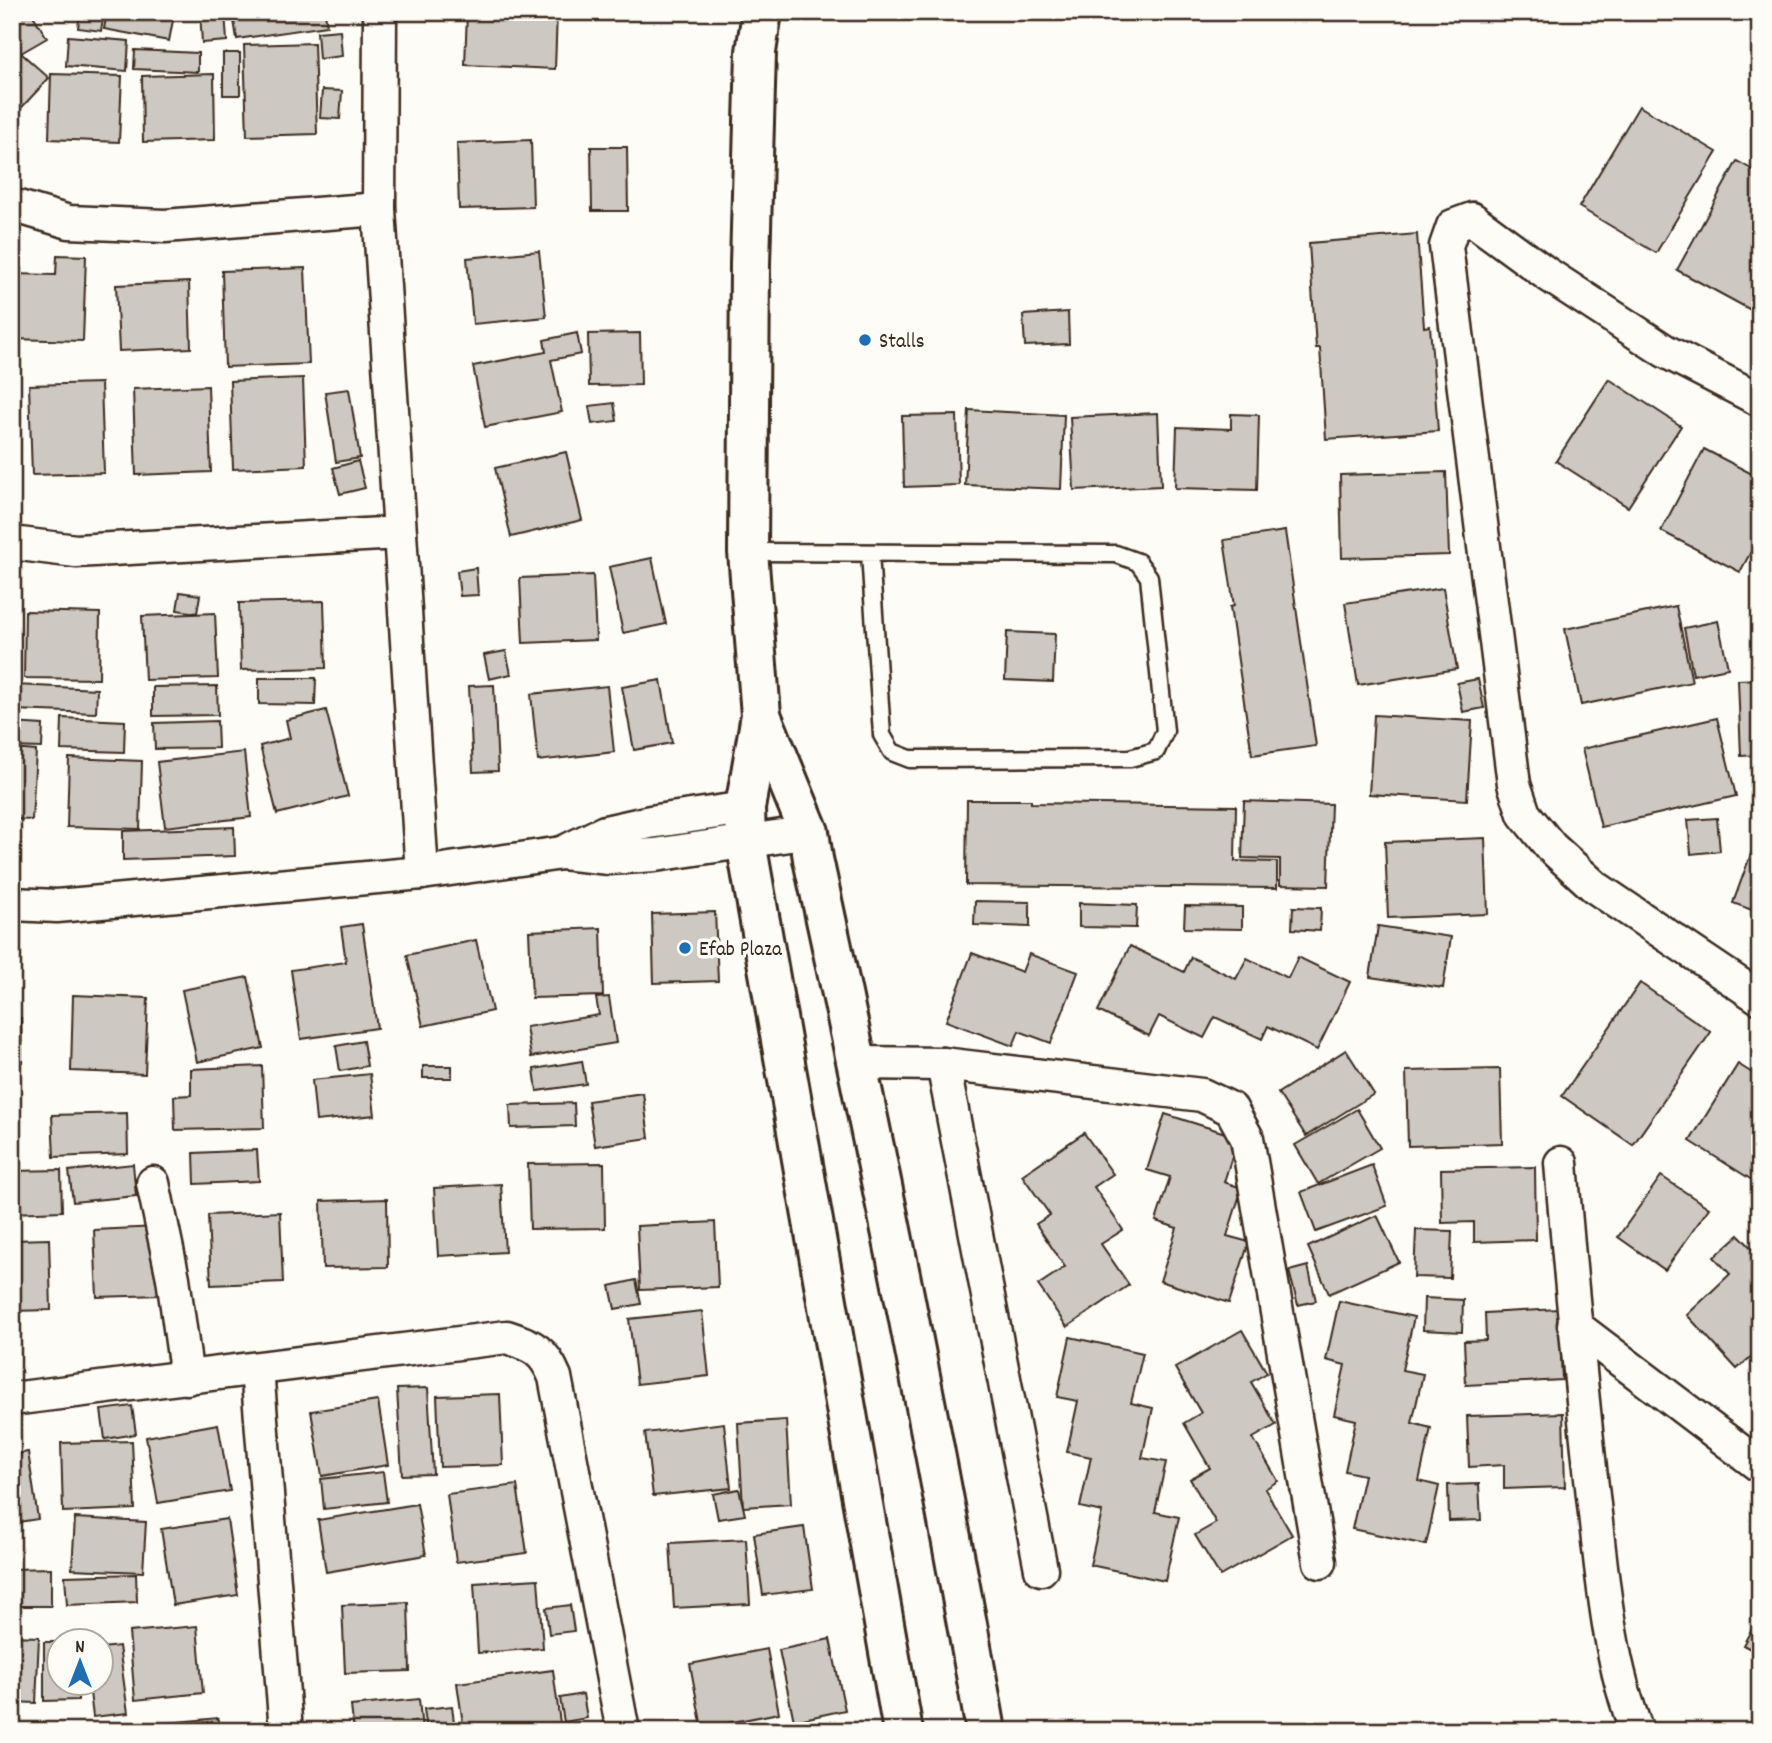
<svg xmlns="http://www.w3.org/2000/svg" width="1772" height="1743" viewBox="0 0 1772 1743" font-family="Dekko,sans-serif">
<rect width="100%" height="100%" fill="#fdfcf7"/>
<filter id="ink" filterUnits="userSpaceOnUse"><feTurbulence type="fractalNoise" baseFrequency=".0143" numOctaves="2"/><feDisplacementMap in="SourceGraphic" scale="14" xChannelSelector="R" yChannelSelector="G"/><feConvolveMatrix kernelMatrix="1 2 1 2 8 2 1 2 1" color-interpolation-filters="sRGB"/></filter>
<g filter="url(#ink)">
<g fill="#cdc8c2" stroke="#3b2a1e" stroke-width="2">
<polygon points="12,12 31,12 47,38 21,53 12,38"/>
<polygon points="80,12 104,12 101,31 78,28"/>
<polygon points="107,12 160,12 174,15 169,41 104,29"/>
<polygon points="200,12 225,12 227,41 202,43"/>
<polygon points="242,12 325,12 327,26 237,39 233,14"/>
<polygon points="467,12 557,12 555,69 465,65"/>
<polygon points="340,30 342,56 319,59 317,32"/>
<polygon points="68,36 129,41 127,71 66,66"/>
<polygon points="314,43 317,134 247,136 244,45"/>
<polygon points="12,45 49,78 12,118"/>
<polygon points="135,50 198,53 198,72 134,69"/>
<rect x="223" y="53" width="17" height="42"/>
<polygon points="51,74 122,76 119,142 49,139"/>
<polygon points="214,74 215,140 143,142 142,76"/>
<polygon points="322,90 342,91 340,119 320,118"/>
<polygon points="1639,106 1717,152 1656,253 1579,207"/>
<polygon points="531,140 533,207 459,209 457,143"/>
<polygon points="591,147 627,147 628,211 592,211"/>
<polygon points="1737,161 1760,174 1760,315 1677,270"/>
<polygon points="1417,234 1424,327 1430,326 1438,431 1326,439 1320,348 1316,348 1309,243"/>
<polygon points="539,251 546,317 473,324 467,258"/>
<polygon points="57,255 86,256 83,341 12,339 12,274 56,275"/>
<polygon points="305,268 309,364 225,367 222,271"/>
<polygon points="189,282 191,348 119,351 116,285"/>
<polygon points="1068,312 1069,344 1025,346 1023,315"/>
<polygon points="577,333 581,354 551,360 562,412 485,427 473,366 546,352 544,340"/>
<polygon points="640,333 641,385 589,386 588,334"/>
<polygon points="303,378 306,466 233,469 230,381"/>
<polygon points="1609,379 1681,426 1628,507 1556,461"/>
<polygon points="101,383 104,473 32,475 29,385"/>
<polygon points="208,386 211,472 136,475 133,389"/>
<polygon points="349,389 360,458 336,462 325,392"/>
<polygon points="614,403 617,421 592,424 589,406"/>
<polygon points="969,410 1064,415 1061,489 965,485"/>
<polygon points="1158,413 1161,486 1074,490 1070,417"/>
<polygon points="1231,414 1259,415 1257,490 1175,488 1177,427 1231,429"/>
<polygon points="957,415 959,485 904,487 902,416"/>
<polygon points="1704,449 1760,478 1760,535 1740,572 1661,531"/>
<polygon points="566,452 582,520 511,537 495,468"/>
<polygon points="358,461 365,488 340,494 333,468"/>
<polygon points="1446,472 1449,555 1342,558 1340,475"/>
<polygon points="1285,531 1316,746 1252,755 1230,607 1234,606 1224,540"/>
<polygon points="652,558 666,624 623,633 609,567"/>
<polygon points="476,568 478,595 460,596 457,571"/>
<polygon points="593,575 596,640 523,643 520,578"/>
<polygon points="1443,588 1457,669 1358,685 1345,603"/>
<polygon points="180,592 200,595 197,613 177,610"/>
<polygon points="324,601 326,668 241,670 239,603"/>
<polygon points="1676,606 1692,682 1581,705 1565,629"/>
<polygon points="25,611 100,613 99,679 24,678"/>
<polygon points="215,613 218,678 145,680 142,616"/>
<polygon points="1718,621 1728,668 1693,675 1684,628"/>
<polygon points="1007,632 1055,634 1053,682 1005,680"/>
<polygon points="506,651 511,674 489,679 484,655"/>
<polygon points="259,678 316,678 315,705 259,704"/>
<polygon points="1478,679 1484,708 1463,712 1457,683"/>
<polygon points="1760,679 1760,755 1741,756 1738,680"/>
<polygon points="661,680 672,743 634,750 622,687"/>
<polygon points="15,685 97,689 96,713 14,710"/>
<polygon points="494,685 498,771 473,772 469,686"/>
<polygon points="217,686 218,715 153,716 153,687"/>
<polygon points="607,686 614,752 538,761 531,694"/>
<polygon points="326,710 348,796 277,814 260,746 290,738 286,720"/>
<polygon points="1374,715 1472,721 1467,800 1369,794"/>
<polygon points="62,718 125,721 124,752 61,750"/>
<polygon points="1717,718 1736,796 1601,827 1582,749"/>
<polygon points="217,721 218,748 155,749 154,723"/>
<polygon points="12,723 43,725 42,748 12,747"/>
<polygon points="12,749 36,751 32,820 12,819"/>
<polygon points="244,752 251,817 165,827 157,762"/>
<polygon points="69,758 142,761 140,829 67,827"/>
<polygon points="967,800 1031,800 1031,803 1236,806 1235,861 1277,862 1277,888 966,885"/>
<polygon points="1244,801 1331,804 1328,886 1280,885 1280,859 1242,858"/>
<polygon points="1717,818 1720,851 1691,854 1688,820"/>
<polygon points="234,827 235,856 123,860 123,831"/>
<polygon points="1760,829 1760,913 1733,903"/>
<polygon points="1485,838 1488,914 1388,918 1385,842"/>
<polygon points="975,901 1030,902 1030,927 974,925"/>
<polygon points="1079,903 1137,905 1136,928 1079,927"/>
<polygon points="1185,906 1242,907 1242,929 1184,928"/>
<polygon points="1293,907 1321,908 1320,931 1292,929"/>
<polygon points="715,912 718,981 654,983 652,914"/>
<polygon points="362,924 377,1028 301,1039 291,970 346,962 341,927"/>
<polygon points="1378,926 1451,937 1443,988 1370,977"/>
<polygon points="601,928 603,996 532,998 529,931"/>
<polygon points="476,940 492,1011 423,1026 407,955"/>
<polygon points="1130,946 1184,972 1191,957 1236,979 1247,958 1288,978 1298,957 1350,982 1317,1050 1268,1026 1262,1039 1215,1017 1204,1038 1159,1016 1149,1036 1098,1011"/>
<polygon points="972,953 1022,972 1029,954 1078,972 1051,1043 1019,1031 1013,1046 946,1021"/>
<polygon points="248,977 263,1048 197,1062 182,990"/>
<polygon points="1640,983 1711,1032 1633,1145 1562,1096"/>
<polygon points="73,995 148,998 145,1074 71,1071"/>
<polygon points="609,997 616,1043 531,1057 526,1027 599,1015 596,998"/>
<polygon points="12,1018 21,1018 22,1062 12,1062"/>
<polygon points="363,1041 367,1066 340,1071 336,1046"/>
<polygon points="1346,1050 1374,1094 1306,1136 1278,1093"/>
<polygon points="582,1061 586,1084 537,1091 534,1069"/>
<polygon points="1738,1064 1760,1078 1760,1185 1690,1141"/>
<polygon points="262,1066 264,1128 175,1130 174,1096 191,1095 191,1069"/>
<rect x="423" y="1066" width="29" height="12"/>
<polygon points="1500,1069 1502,1143 1408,1146 1406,1071"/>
<polygon points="370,1074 375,1115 316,1121 312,1080"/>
<polygon points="643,1093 649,1138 595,1146 588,1101"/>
<polygon points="574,1103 575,1126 511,1128 510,1105"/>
<polygon points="1357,1109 1380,1148 1318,1184 1295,1145"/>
<polygon points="127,1113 128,1154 54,1157 52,1115"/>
<polygon points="1165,1114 1238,1137 1224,1182 1242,1188 1227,1236 1249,1242 1229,1303 1160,1281 1177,1228 1156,1221 1170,1177 1147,1170"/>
<polygon points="1084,1133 1113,1174 1094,1187 1123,1230 1101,1244 1129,1285 1067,1327 1038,1285 1065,1267 1036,1224 1050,1215 1022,1175"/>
<polygon points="257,1150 259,1181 195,1184 194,1153"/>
<polygon points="604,1163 605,1228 530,1229 528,1164"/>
<polygon points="133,1164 136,1196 73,1202 69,1171"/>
<polygon points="1372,1165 1387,1206 1316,1232 1301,1192"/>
<polygon points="1535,1167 1536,1240 1474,1242 1474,1222 1442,1223 1441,1169"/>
<polygon points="61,1170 62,1211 12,1213 12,1171"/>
<polygon points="1661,1176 1709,1208 1665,1270 1618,1237"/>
<polygon points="501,1184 505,1252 438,1256 434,1188"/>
<polygon points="387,1199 388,1267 323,1268 321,1201"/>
<polygon points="280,1212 283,1282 211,1285 208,1215"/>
<polygon points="1377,1215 1399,1262 1329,1294 1308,1247"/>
<polygon points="715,1222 718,1287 640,1290 637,1226"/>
<polygon points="158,1227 161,1295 97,1297 94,1230"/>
<polygon points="1416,1230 1452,1231 1450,1278 1414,1277"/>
<polygon points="1739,1235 1760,1257 1760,1349 1737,1369 1687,1315 1730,1274 1714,1257"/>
<polygon points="49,1239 51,1310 12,1311 12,1240"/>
<polygon points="1308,1266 1316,1301 1298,1305 1289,1271"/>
<polygon points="636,1280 641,1304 615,1309 610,1286"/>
<polygon points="1424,1298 1463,1300 1462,1332 1423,1330"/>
<polygon points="1339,1301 1414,1317 1402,1370 1423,1374 1412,1423 1431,1428 1419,1481 1439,1486 1426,1545 1352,1529 1364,1475 1345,1471 1356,1420 1334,1415 1345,1365 1326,1360"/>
<polygon points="1559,1309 1562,1380 1466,1385 1464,1341 1486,1340 1485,1313"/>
<polygon points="702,1311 709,1376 637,1384 629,1319"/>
<polygon points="1242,1330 1267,1373 1251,1382 1276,1425 1253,1438 1278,1481 1265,1489 1292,1535 1220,1576 1195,1535 1216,1523 1190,1479 1210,1468 1184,1423 1201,1413 1175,1368"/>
<polygon points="1070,1337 1143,1353 1131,1403 1153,1408 1142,1458 1166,1462 1155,1512 1179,1517 1165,1581 1090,1565 1102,1512 1080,1507 1091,1457 1067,1452 1078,1401 1057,1397"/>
<polygon points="428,1388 433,1474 402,1475 397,1389"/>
<polygon points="500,1394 503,1465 440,1467 437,1396"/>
<polygon points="378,1401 388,1465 322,1476 311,1411"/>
<polygon points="132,1406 136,1434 105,1439 101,1410"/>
<polygon points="1563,1413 1565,1487 1504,1489 1504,1465 1469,1467 1467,1416"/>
<polygon points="786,1420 791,1504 743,1507 738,1423"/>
<polygon points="724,1423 731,1488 653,1496 645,1433"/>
<polygon points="218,1424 230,1491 158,1503 146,1437"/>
<polygon points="132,1441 135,1509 63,1512 61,1443"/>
<polygon points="28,1452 38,1519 12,1523 12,1455"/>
<polygon points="383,1472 387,1502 324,1509 321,1479"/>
<polygon points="1479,1484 1481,1520 1449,1521 1448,1485"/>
<polygon points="517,1485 527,1553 456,1562 447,1494"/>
<polygon points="739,1489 745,1515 718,1519 713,1494"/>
<polygon points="417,1504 426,1555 326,1572 318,1520"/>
<polygon points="75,1518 146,1522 143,1572 72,1569"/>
<polygon points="227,1519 238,1595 173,1605 161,1529"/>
<polygon points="804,1527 813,1589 763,1595 754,1534"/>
<polygon points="746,1539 750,1604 674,1608 670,1543"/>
<polygon points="51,1568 51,1606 12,1606 12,1569"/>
<polygon points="136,1574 137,1602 67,1605 65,1576"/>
<polygon points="538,1579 543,1648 478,1653 474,1583"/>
<polygon points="408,1602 410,1671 345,1673 342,1605"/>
<polygon points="570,1605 574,1631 549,1634 546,1608"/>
<polygon points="1760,1614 1760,1654 1743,1645"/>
<polygon points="197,1626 203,1693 135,1700 129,1632"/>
<polygon points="12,1636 39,1637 36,1703 12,1702"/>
<polygon points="830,1639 845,1710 794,1721 779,1650"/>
<polygon points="44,1642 60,1642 60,1684 78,1684 78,1700 44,1701"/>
<polygon points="119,1646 128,1713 93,1717 89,1684 102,1684 102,1648"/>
<polygon points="767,1649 779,1713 702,1728 690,1664"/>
<polygon points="553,1670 561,1731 464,1731 457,1683"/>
<polygon points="583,1694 587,1718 564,1722 560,1698"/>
<polygon points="419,1699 422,1731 354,1731 351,1706"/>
<polygon points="452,1706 455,1731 427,1731 424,1709"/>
<polygon points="218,1718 219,1731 148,1731 147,1725"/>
</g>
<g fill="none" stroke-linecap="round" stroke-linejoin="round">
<g stroke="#3b2a1e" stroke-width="21">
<polyline id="lane" points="748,552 1116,554 1138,562 1149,577 1165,731 1156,751 1130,758 910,759 892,752 882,735 870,553"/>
</g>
<g stroke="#3b2a1e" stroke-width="37">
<g id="street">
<polyline points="380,12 379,209 422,873"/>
<polyline points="12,205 69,222 165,226 379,209"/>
<polyline points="1760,400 1665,351 1547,274 1472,219 1453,226 1446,246 1514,784 1524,814 1551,847 1595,887 1760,998"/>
<polyline points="12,543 76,551 400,533"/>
<polyline points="562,853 605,832 650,822 745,808"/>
<polyline points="12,904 57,906 422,873 562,853 609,858 655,855 809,832"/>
<polyline points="857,1063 943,1064 1202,1095 1231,1109 1247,1138 1320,1562"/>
<polyline points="943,1064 1041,1569"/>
<path d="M1561,1163C1570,1274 1581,1385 1593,1496C1602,1572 1608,1660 1637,1731"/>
<polyline points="153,1183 173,1278 187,1378"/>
<polyline points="1574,1325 1760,1466"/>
<polyline points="257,1369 286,1731"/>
<path d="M12,1399L507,1337C533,1346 544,1350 555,1377L623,1731"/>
</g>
</g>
<g stroke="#3b2a1e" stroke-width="44">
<g id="secondary">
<polyline points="762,12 756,52 750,264 748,552 761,715 745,808 746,842 903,1731"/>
<path d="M761,715L809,832L813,859C876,1149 935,1439 986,1731"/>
</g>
</g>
<use href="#lane" stroke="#fdfcf7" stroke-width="16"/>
<use href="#street" stroke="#fdfcf7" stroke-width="32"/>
<use href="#secondary" stroke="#fdfcf7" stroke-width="38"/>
</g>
</g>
<g fill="#1f6fb2" stroke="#fdfcf7" stroke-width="2.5">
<circle cx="865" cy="340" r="7"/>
<circle cx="685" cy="948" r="7"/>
</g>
<g text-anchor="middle" stroke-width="7" stroke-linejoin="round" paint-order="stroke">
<g font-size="21" fill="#3b2a1e" stroke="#fdfcf7" text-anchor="start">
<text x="879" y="347">Stalls</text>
<text x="699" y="955">Efab Plaza</text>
</g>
</g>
<rect width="1772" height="1743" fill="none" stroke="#fdfcf7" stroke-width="42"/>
<rect x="21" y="21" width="1730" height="1701" fill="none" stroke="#3b2a1e" stroke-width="2.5" filter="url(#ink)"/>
<g transform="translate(80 1662)"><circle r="33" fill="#fdfcf7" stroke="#afa8a0" stroke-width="2"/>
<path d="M0-5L12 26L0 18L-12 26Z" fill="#1f6fb2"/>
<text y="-10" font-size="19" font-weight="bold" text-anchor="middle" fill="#3b2a1e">N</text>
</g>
</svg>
